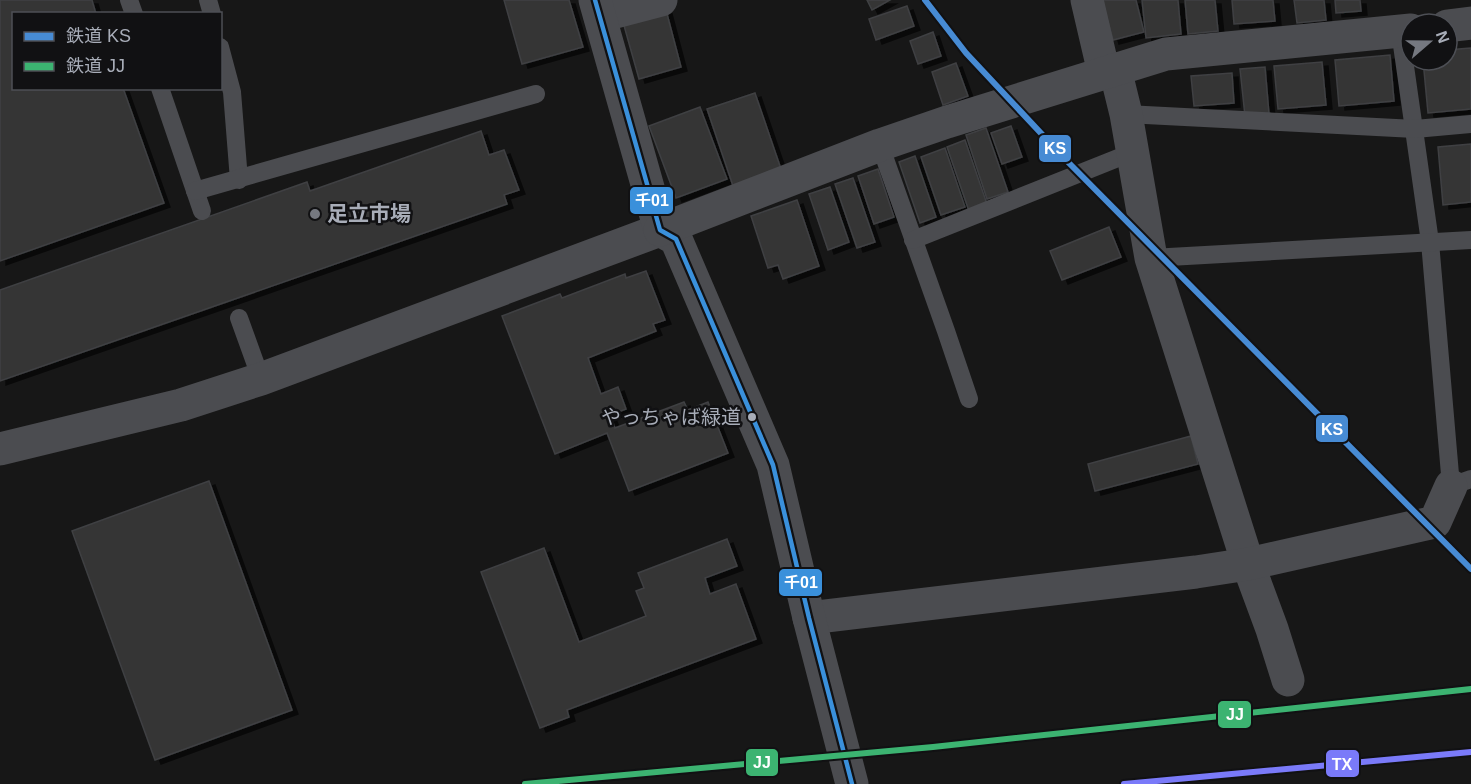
<svg xmlns="http://www.w3.org/2000/svg" width="1471" height="784" viewBox="0 0 1471 784" font-family="Helvetica,'Noto Sans JP',sans-serif">
<defs>
<filter id="shadow"><feDropShadow dx="6" dy="4" stdDeviation="0" flood-color="#0009"/></filter>
</defs>
<rect width="100%" height="100%" fill="#171717"/>
<g fill="#353536" stroke="#3f4043" stroke-width="1.5" filter="url(#shadow)">
<polygon points="0,0 92,0 96,14 14,14 14,88 123,88 164,203 0,261"/>
<polygon points="504,0 569,0 583,47 522,64"/>
<polygon points="867,0 890,0 872,10"/>
<polygon points="1102,0 1136,0 1144,32 1113,40"/>
<polygon points="1142,0 1178,0 1181,34 1146,38"/>
<polygon points="1185,0 1215,0 1218,31 1188,34"/>
<polygon points="1232,0 1273,0 1275,21 1234,24"/>
<polygon points="1294,0 1324,0 1326,20 1297,23"/>
<polygon points="1335,0 1360,0 1361,11 1336,13"/>
<polygon points="907,6 914,26 876,40 869,19"/>
<polygon points="666,10 681,67 639,79 623,22"/>
<polygon points="933,32 941,56 918,64 910,41"/>
<polygon points="1471,48 1471,109 1428,113 1423,60 1447,60 1447,50"/>
<polygon points="1390,55 1394,101 1339,106 1335,60"/>
<polygon points="1322,62 1326,105 1278,109 1274,66"/>
<polygon points="956,63 968,96 943,105 932,72"/>
<polygon points="1265,67 1269,114 1245,116 1240,69"/>
<polygon points="1232,73 1234,103 1194,106 1191,76"/>
<polygon points="755,93 781,169 733,186 707,109"/>
<polygon points="700,107 727,179 676,198 649,126"/>
<polygon points="1011,126 1022,157 1002,164 991,133"/>
<polygon points="986,128 1008,192 987,199 966,135"/>
<polygon points="481,131 489,155 504,150 519,190 504,195 507,204 0,381 0,290 307,182 310,191"/>
<polygon points="965,140 987,204 969,211 947,147"/>
<polygon points="1471,144 1471,202 1443,205 1438,147"/>
<polygon points="945,148 965,207 941,215 921,157"/>
<polygon points="915,156 936,217 920,223 899,162"/>
<polygon points="878,169 894,217 874,224 858,176"/>
<polygon points="853,178 875,242 857,248 835,184"/>
<polygon points="830,187 849,242 828,250 809,194"/>
<polygon points="797,200 819,266 783,279 778,265 768,268 751,216"/>
<polygon points="1109,227 1121,257 1062,280 1050,251"/>
<polygon points="646,271 665,320 653,324 656,331 588,358 601,394 618,387 626,409 610,415 615,428 684,402 688,410 708,402 728,453 629,491 607,433 555,454 502,316 560,294 562,298 625,274 626,278"/>
<polygon points="1191,436 1198,464 1095,491 1088,464"/>
<polygon points="209,481 292,710 155,760 72,531"/>
<polygon points="727,539 737,566 705,578 710,594 736,584 756,639 567,710 569,717 540,728 481,572 544,548 579,642 646,616 636,591 644,588 638,573"/>
</g>
<g fill="none" stroke-linecap="round" stroke-linejoin="round">
<g stroke="#4b4c50" stroke-width="18">
<polyline points="129,0 134,14"/>
<polyline points="208,0 212,14"/>
<polyline points="1400,31 1430,242 1451,486 1471,479"/>
<polyline points="220,47 232,92 239,180"/>
<polyline points="160,88 202,211"/>
<polyline points="1126,114 1415,129 1471,124"/>
<polyline points="880,145 946,331 969,399"/>
<polyline points="195,191 536,94"/>
<polyline points="913,240 1133,152"/>
<polyline points="1151,258 1471,240"/>
<polyline points="239,318 261,379"/>
</g>
<g stroke="#4b4c50" stroke-width="33">
<polyline points="1087,0 1104,73"/>
<polyline points="600,16 661,0"/>
<polyline points="1115,69 1126,114 1151,258 1248,564 1272,629 1288,680"/>
<polyline points="0,449 181,405 261,379 660,230"/>
<polyline points="809,618 1196,572 1248,564 1435,522 1451,486"/>
</g>
<g stroke="#4b4c50" stroke-width="33">
<polyline points="595,0 660,230 676,239 773,465 809,618 852,784"/>
<polyline points="1447,26 1471,23"/>
<polyline points="660,230 880,145 947,122 1166,54 1411,30"/>
</g>
<g stroke="#111113" stroke-width="9">
<polyline id="bus-1" points="595,0 660,230 676,239 773,465 809,618 852,784"/>
</g>
<use href="#bus-1" stroke="#3a90db" stroke-width="4.5"/>
<g stroke="#111113" stroke-width="10">
<polyline id="rail-1" points="925,0 966,53 1066,160 1471,569"/>
</g>
<g stroke="#111113" stroke-width="10">
<polyline id="rail-2" points="525,784 933,747 1471,689"/>
</g>
<g stroke="#111113" stroke-width="10">
<polyline id="rail-3" points="1124,784 1471,752"/>
</g>
<use href="#rail-1" stroke="#478bd4" stroke-width="6"/>
<use href="#rail-2" stroke="#3cb371" stroke-width="6"/>
<use href="#rail-3" stroke="#7a7af9" stroke-width="6"/>
</g>
<circle fill="#757880" stroke="#111113" stroke-width="2" cx="315" cy="214" r="6"/>
<circle fill="#a8adb8" stroke="#111113" stroke-width="2" cx="752" cy="417" r="5"/>
<g text-anchor="middle" stroke-width="5" stroke-linejoin="round" paint-order="stroke">
<g font-size="20" fill="#a8adb8" stroke="#111113" text-anchor="end">
<text x="741" y="424">やっちゃば緑道</text>
</g>
<g font-size="21" font-weight="bold" fill="#a8adb8" stroke="#111113" text-anchor="start">
<text x="327" y="221">足立市場</text>
</g>
</g>
<g stroke="#111113" stroke-width="2">
<rect x="1038" y="134" width="34" height="29" rx="6" fill="#478bd4"/>
<rect x="629" y="186" width="45" height="29" rx="6" fill="#3a90db"/>
<rect x="1315" y="414" width="34" height="29" rx="6" fill="#478bd4"/>
<rect x="778" y="568" width="45" height="29" rx="6" fill="#3a90db"/>
<rect x="1217" y="700" width="35" height="29" rx="6" fill="#3cb371"/>
<rect x="745" y="748" width="34" height="29" rx="6" fill="#3cb371"/>
<rect x="1325" y="749" width="35" height="29" rx="6" fill="#7a7af9"/>
</g>
<g font-size="16" text-anchor="middle" font-weight="bold" fill="#fff">
<text x="1055" y="154">KS</text>
<text x="652" y="206">千01</text>
<text x="1332" y="435">KS</text>
<text x="801" y="588">千01</text>
<text x="1235" y="720">JJ</text>
<text x="762" y="768">JJ</text>
<text x="1342" y="770">TX</text>
</g>
<rect x="12" y="12" width="210" height="78" fill="#111113" stroke="#4d4f55" stroke-width="1.5"/>
<rect x="24" y="32" width="30" height="9" fill="#478bd4" stroke="#4d4f55" stroke-width="1.5"/>
<text x="66" y="42" font-size="18" fill="#a8adb8">鉄道 KS</text>
<rect x="24" y="62" width="30" height="9" fill="#3cb371" stroke="#4d4f55" stroke-width="1.5"/>
<text x="66" y="72" font-size="18" fill="#a8adb8">鉄道 JJ</text>
<g transform="translate(1429 42) rotate(70)"><circle r="28" fill="#111113" stroke="#4d4f55" stroke-width="1.5"/>
<path d="M0-4.5L10 22L0 15L-10 22Z" fill="#757880"/>
<text y="-9" font-size="16" font-weight="bold" text-anchor="middle" fill="#a8adb8">N</text>
</g>
</svg>
